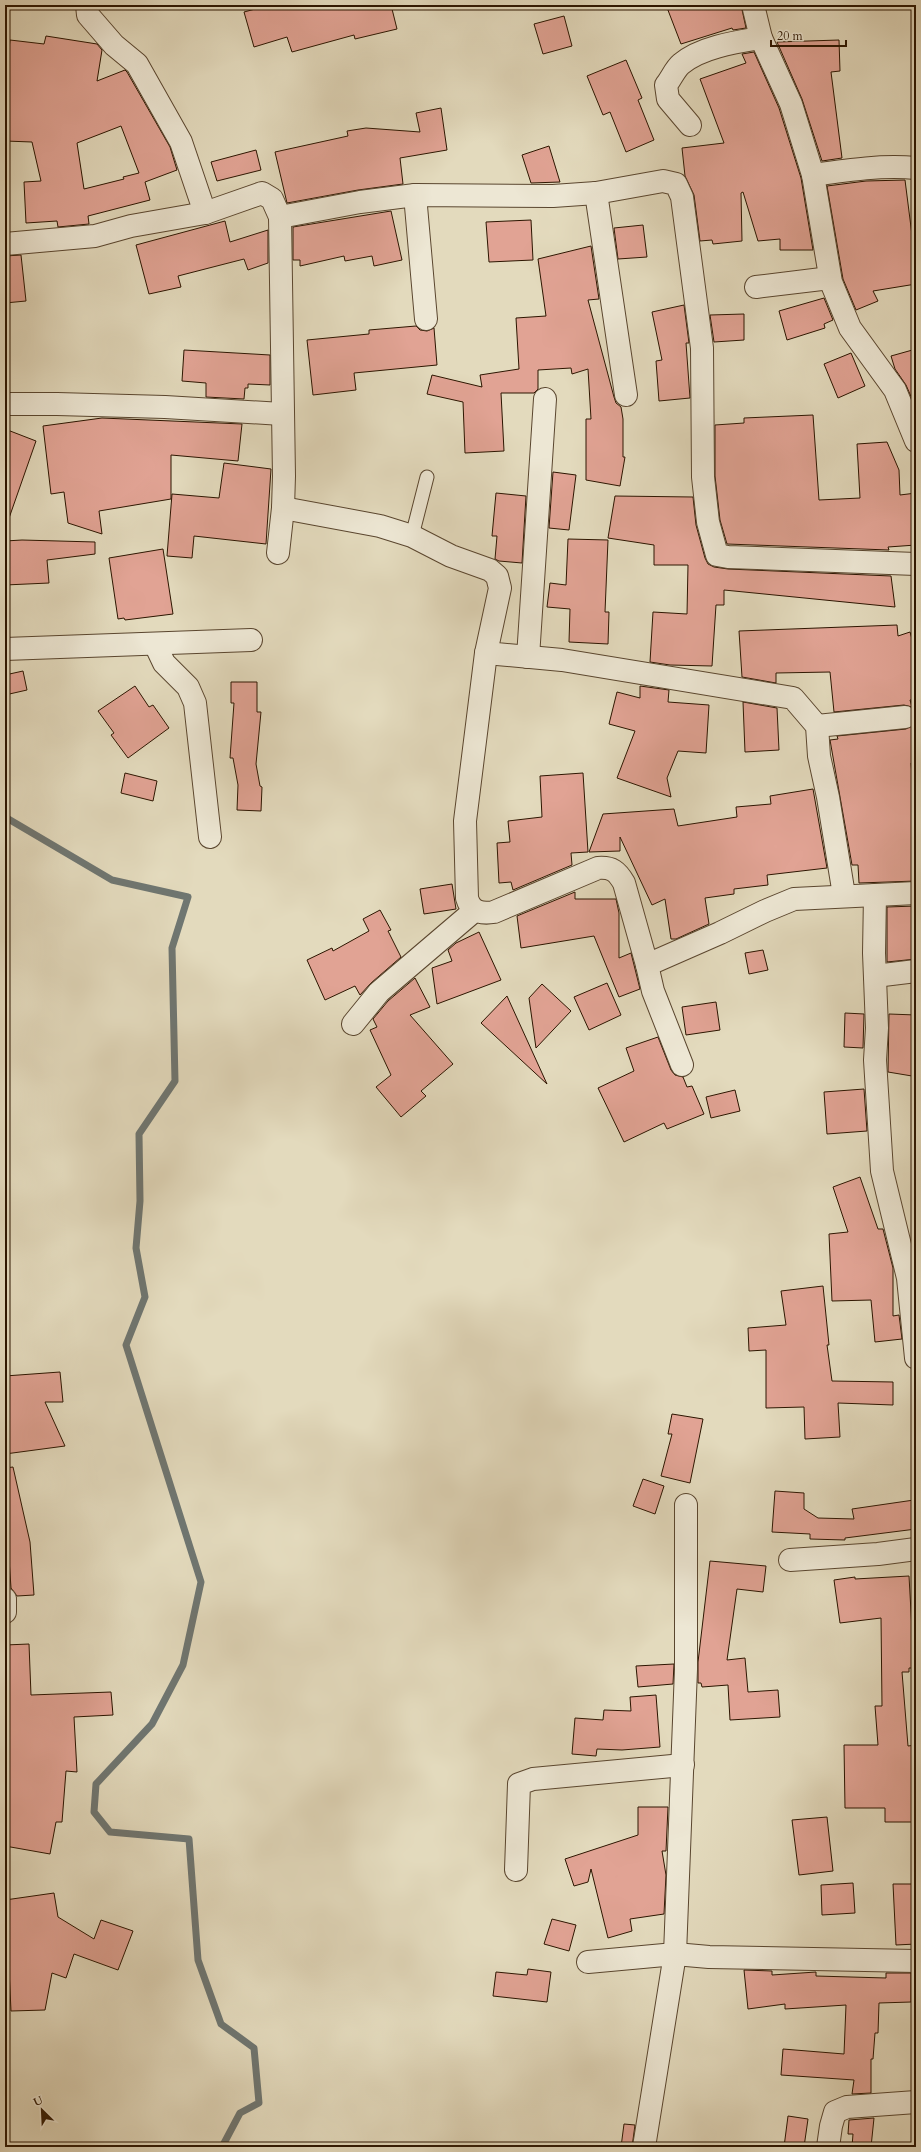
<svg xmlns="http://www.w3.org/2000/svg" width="921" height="2152" viewBox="0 0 921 2152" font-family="Cardo,serif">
<rect width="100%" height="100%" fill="#e3dabd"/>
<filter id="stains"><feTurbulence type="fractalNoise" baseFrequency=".005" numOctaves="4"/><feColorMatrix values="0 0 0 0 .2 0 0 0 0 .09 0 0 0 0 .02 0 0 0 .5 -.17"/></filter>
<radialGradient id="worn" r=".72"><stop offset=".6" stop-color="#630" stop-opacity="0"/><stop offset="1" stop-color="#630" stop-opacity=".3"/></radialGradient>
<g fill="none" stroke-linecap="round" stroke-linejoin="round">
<polyline stroke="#6f7671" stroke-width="7" points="5,817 112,880 188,897 172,948 175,1081 139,1134 140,1201 136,1248 145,1297 126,1345 201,1582 183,1665 152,1724 96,1784 94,1812 110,1832 189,1839 198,1960 221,2024 254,2048 259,2103 240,2113 222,2147"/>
</g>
<g fill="#e1a394" stroke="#2c1500" fill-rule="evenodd">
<polygon points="270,5 391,5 397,29 355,39 354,35 292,52 287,37 254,47 244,12"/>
<polygon points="666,5 741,5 746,28 733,30 732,28 681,44"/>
<polygon points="564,16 572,46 543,54 534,24"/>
<path d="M46,36L97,44L102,50L97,81L125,70L127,72L170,147L177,170L145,182L150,200L88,216L89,224L58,227L57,221L26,223L24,182L41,181L32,142L5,141V82L10,40L44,44ZM121,126L139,173L123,177L124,179L84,189L77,143Z"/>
<polygon points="839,40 840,71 831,72 842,158 822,161 802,99 777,42"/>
<polygon points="754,52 779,108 801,178 813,250 780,250 780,239 758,241 743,192 741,193 742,241 713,244 712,240 700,241 694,195 685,176 682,148 724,143 700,79 746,63 742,54"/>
<polygon points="626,60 642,98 638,100 654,140 626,152 610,112 603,115 587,76"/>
<polygon points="441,108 447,150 400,158 403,184 358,190 287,203 275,152 348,136 347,131 366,128 420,132 416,113"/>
<polygon points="549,146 560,182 531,183 522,155"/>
<polygon points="256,150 261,170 217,181 211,162"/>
<polygon points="905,180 913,243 916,242 916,284 873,291 878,301 856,310 843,279 827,186 866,181"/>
<polygon points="391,211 402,260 374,266 372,256 345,261 344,256 300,266 300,260 293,260 293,227"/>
<polygon points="531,220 533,260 489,262 486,222"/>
<polygon points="225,221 230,242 268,230 268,263 248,270 244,259 178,276 181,287 149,294 136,245"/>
<polygon points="643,225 647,257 618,259 614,228"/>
<polygon points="591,246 599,299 588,300 614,397 616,403 621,407 623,419 623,457 625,457 620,486 586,480 586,419 591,419 588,369 572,374 571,368 538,370 538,389 534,393 501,393 504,451 465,453 463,402 427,394 432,375 482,387 480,375 519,369 516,318 546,316 538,259"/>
<polygon points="21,255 26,301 5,303 5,256"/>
<polygon points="824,298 833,320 824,324 825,328 787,340 779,311"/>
<polygon points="684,305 689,343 686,343 690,398 659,401 656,361 662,360 652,312"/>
<polygon points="744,314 744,340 714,342 710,315"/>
<polygon points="416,326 420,330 427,331 434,328 437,365 354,373 356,390 313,395 307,340 369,334 369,330"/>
<polygon points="916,349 916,408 906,385 895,369 891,356"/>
<polygon points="184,350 270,355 270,385 248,384 248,388 245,388 244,399 206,397 206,383 182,381"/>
<polygon points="851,353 865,386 838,398 824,364"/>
<polygon points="813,415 819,500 860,498 857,444 887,442 899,470 900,495 916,493 916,545 888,547 889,550 727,544 720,520 715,476 715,425 744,423 744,418"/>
<polygon points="102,418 242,424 238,461 171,455 171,499 99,511 102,534 68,523 64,492 51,494 43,426"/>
<polygon points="5,429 36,441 8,521 5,521"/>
<polygon points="224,463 271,469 266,544 194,536 192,558 167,556 172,494 219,498"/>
<polygon points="553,472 576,475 569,530 549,528"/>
<polygon points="496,493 526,496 522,563 499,561 495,559 497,536 492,536"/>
<polygon points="615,496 693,497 696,525 705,558 708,564 714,567 728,569 891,576 895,607 724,590 724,605 716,605 712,666 670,665 650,662 653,612 687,614 688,565 654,565 654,545 608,538"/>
<polygon points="568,539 608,540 605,612 609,612 608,644 569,642 570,609 547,607 550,583 566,585"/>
<polygon points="22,540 95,542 95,554 47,560 49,583 5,585 5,541"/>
<polygon points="163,549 173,614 125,620 124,618 118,619 109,558"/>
<polygon points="897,625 898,636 910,632 916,653 916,699 910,700 912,707 904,705 834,712 830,672 776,673 776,683 742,677 739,631"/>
<polygon points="23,671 27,690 5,695 5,675"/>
<polygon points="231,682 257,682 257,712 261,712 256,764 260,786 262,787 261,811 237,810 238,785 233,758 230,758 234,703 231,703"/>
<polygon points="135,686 149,707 153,705 169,728 128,758 111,735 114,733 98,711"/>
<polygon points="640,686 669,690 668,702 709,705 706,753 678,751 667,778 671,797 617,778 635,731 609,724 617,692 640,698"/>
<polygon points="743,702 777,708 779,750 745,752"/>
<polygon points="916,723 916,762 911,763 916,824 916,840 913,840 916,881 859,883 858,865 852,865 830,740 838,739 837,736 906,729"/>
<polygon points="125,773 157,781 153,801 121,793"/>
<polygon points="583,773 588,852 571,853 572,865 513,890 511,882 499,883 497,843 510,842 508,821 542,817 540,776"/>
<polygon points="813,789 827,868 767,875 768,885 734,889 734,894 705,898 709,924 676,939 671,939 665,899 652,905 620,837 620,851 589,852 603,814 674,809 678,826 737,817 736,807 771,804 770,796"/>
<polygon points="452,884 456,909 424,914 420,889"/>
<polygon points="575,892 575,899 616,899 619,913 619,958 631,953 640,989 619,997 594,936 521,948 517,916"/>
<polygon points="916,906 916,959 887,962 887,907"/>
<polygon points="380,910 391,930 388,931 401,957 371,983 360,995 355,986 325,1000 307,960 332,948 333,951 369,931 363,919"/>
<polygon points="479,932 501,980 437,1004 432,968 452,961 448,950 456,943"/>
<polygon points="763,950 768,970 749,974 745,953"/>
<polygon points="415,978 430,1007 410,1015 453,1064 421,1091 426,1096 401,1117 376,1087 391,1075 370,1030 377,1027 373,1019 388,1001"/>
<polygon points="607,983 621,1015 589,1030 574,997"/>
<polygon points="542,984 571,1011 536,1048 529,998"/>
<polygon points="507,996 547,1084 481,1023"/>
<polygon points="716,1002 720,1030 686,1035 682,1007"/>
<polygon points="845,1013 864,1014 863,1048 844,1047"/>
<polygon points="889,1014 916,1015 916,1053 912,1076 888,1072"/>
<polygon points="658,1037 671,1070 675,1075 683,1077 687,1087 692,1086 704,1114 667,1129 664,1123 624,1142 598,1088 634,1071 626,1048"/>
<polygon points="864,1089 867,1131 827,1134 824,1092"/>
<polygon points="735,1090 740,1111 711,1118 706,1097"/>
<polygon points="860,1177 878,1229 883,1229 893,1268 893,1316 899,1315 902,1339 875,1342 871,1300 832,1301 829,1234 848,1232 833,1187"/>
<polygon points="823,1286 829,1345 827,1345 832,1381 893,1382 893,1405 838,1403 840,1437 805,1439 804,1407 766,1408 766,1350 749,1351 748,1328 786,1325 781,1291"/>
<polygon points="60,1372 63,1402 45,1402 65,1446 5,1454 5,1376"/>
<polygon points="672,1414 703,1419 690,1483 661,1476 672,1434 668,1434"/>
<polygon points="13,1467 30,1542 34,1595 17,1596 11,1588 9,1559 5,1541 5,1468"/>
<polygon points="643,1479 664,1486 655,1514 633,1506"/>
<polygon points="775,1491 804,1493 804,1509 818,1518 854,1519 852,1509 914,1500 916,1529 845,1538 845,1540 810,1539 810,1534 772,1532"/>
<polygon points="710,1561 766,1566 763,1592 737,1589 727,1660 745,1658 748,1692 778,1690 780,1717 730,1720 728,1685 702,1687 701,1683 698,1683 698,1662"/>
<polygon points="909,1576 912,1630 916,1630 916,1668 909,1668 909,1672 902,1672 908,1746 916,1745 916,1822 885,1822 885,1808 845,1808 844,1745 878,1745 875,1706 882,1706 881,1618 840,1623 834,1580 855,1577 855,1579"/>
<polygon points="29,1644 31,1695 111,1692 113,1715 74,1717 77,1772 66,1771 62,1822 56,1822 50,1854 5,1846 5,1645"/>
<polygon points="674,1664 673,1684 638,1687 636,1666"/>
<polygon points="656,1695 660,1747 622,1750 597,1749 596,1756 572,1754 575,1718 603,1720 604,1710 631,1711 630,1697"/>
<polygon points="638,1807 668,1807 666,1851 662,1851 666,1875 664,1914 630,1919 632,1931 608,1938 591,1869 588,1882 574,1886 565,1859 638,1835"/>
<polygon points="827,1817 833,1871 799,1875 792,1820"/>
<polygon points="853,1883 855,1913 822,1915 821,1885"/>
<polygon points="893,1884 916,1884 916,1944 896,1945"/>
<polygon points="54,1893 58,1917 94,1939 101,1920 133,1931 118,1970 74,1954 66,1978 52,1973 45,2010 11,2011 9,1969 7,1969 5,1949 5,1900"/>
<polygon points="552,1919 576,1925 569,1951 544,1944"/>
<polygon points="528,1969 551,1972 547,2002 493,1996 496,1972 527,1975"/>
<polygon points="744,1970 772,1971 772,1975 816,1972 816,1976 886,1978 886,1973 911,1973 911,2002 879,2003 878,2033 875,2033 873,2059 871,2059 871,2093 852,2094 854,2080 781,2075 783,2049 844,2054 846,2005 785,2009 785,2004 748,2009"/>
<polygon points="788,2116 808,2119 804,2147 784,2147"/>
<polygon points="874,2118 871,2147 852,2147 853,2134 848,2134 849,2120"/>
<polygon points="624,2124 635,2125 632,2147 621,2147"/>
</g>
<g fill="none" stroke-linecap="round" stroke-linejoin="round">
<g stroke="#5a462f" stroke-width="15">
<polyline id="service" points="412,536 427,477"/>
</g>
<g stroke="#5a462f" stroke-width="24">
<g id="minor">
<polyline points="87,5 88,15 114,45 137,64 181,142 205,213"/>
<polyline points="753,5 761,38 791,104 813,175 831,282 850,328 895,390 916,441"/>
<path d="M690,125L668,99L666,85C671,79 675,69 681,64C701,47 736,42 761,38"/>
<path d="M813,175C848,170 881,165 916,168"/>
<polyline points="596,193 626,395"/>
<polyline points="415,195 426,319"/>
<polyline points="280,217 360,202 415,195 553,196 596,193 663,181 676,184 682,197 702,348 703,477 708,522 717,555 728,557 916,564"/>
<polyline points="5,244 95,236 131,226 205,213 262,193 272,199 280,217 284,476 283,508 278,553"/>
<polyline points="756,287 830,278"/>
<polyline points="5,404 57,404 165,407 282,414"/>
<polyline points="283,508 380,526 412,536 451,556 490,570 497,576 500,588 486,653 562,660 793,698 817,726 819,756 828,797 844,895"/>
<polyline points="155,644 164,663 188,687 195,703 210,837"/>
<polyline points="5,649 251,640"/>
<path d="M486,653L465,821L467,898C471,912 481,914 494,912L598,868C612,867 617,871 624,883L647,965L720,933L765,911L794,899L916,893"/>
<polyline points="528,657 545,399"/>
<polyline points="817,726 905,717"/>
<polyline points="875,895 874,953 877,1028 875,1060 882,1171 908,1278 916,1358"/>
<polyline points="647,965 653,991 682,1065"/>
<polyline points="875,976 916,971"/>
<polyline points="353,1024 379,992 474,911"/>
<polyline points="790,1560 878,1554 916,1549"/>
<polyline points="5,1599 5,1612"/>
<polyline points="516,1870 519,1784 533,1779 683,1765"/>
<polyline points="588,1962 675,1954 709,1957 916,1961"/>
<polyline points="644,2147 675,1954 686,1669 686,1505"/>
<polyline points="828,2147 831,2126 835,2112 847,2107 916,2102"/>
</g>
</g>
<use href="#service" stroke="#ede7d4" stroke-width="13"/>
<use href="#minor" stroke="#ede7d4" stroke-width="22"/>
</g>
<rect width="921" height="2152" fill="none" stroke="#e3dabd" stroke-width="20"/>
<rect x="6" y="6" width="909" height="2140" fill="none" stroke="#2c1500" stroke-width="2"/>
<rect x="10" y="10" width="901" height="2132" fill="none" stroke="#2c1500"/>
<g transform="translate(42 2110) rotate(336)" stroke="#ede7d4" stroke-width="3" paint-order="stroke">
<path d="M0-3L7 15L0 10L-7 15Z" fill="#2c1500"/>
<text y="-6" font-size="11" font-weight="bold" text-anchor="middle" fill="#2c1500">U</text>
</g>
<path d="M771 40v6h75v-6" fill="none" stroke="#2c1500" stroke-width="2"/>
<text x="777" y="40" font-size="12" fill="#2c1500" stroke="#ede7d4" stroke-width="3" paint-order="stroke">20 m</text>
<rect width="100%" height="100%" filter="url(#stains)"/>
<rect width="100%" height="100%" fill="url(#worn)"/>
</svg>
